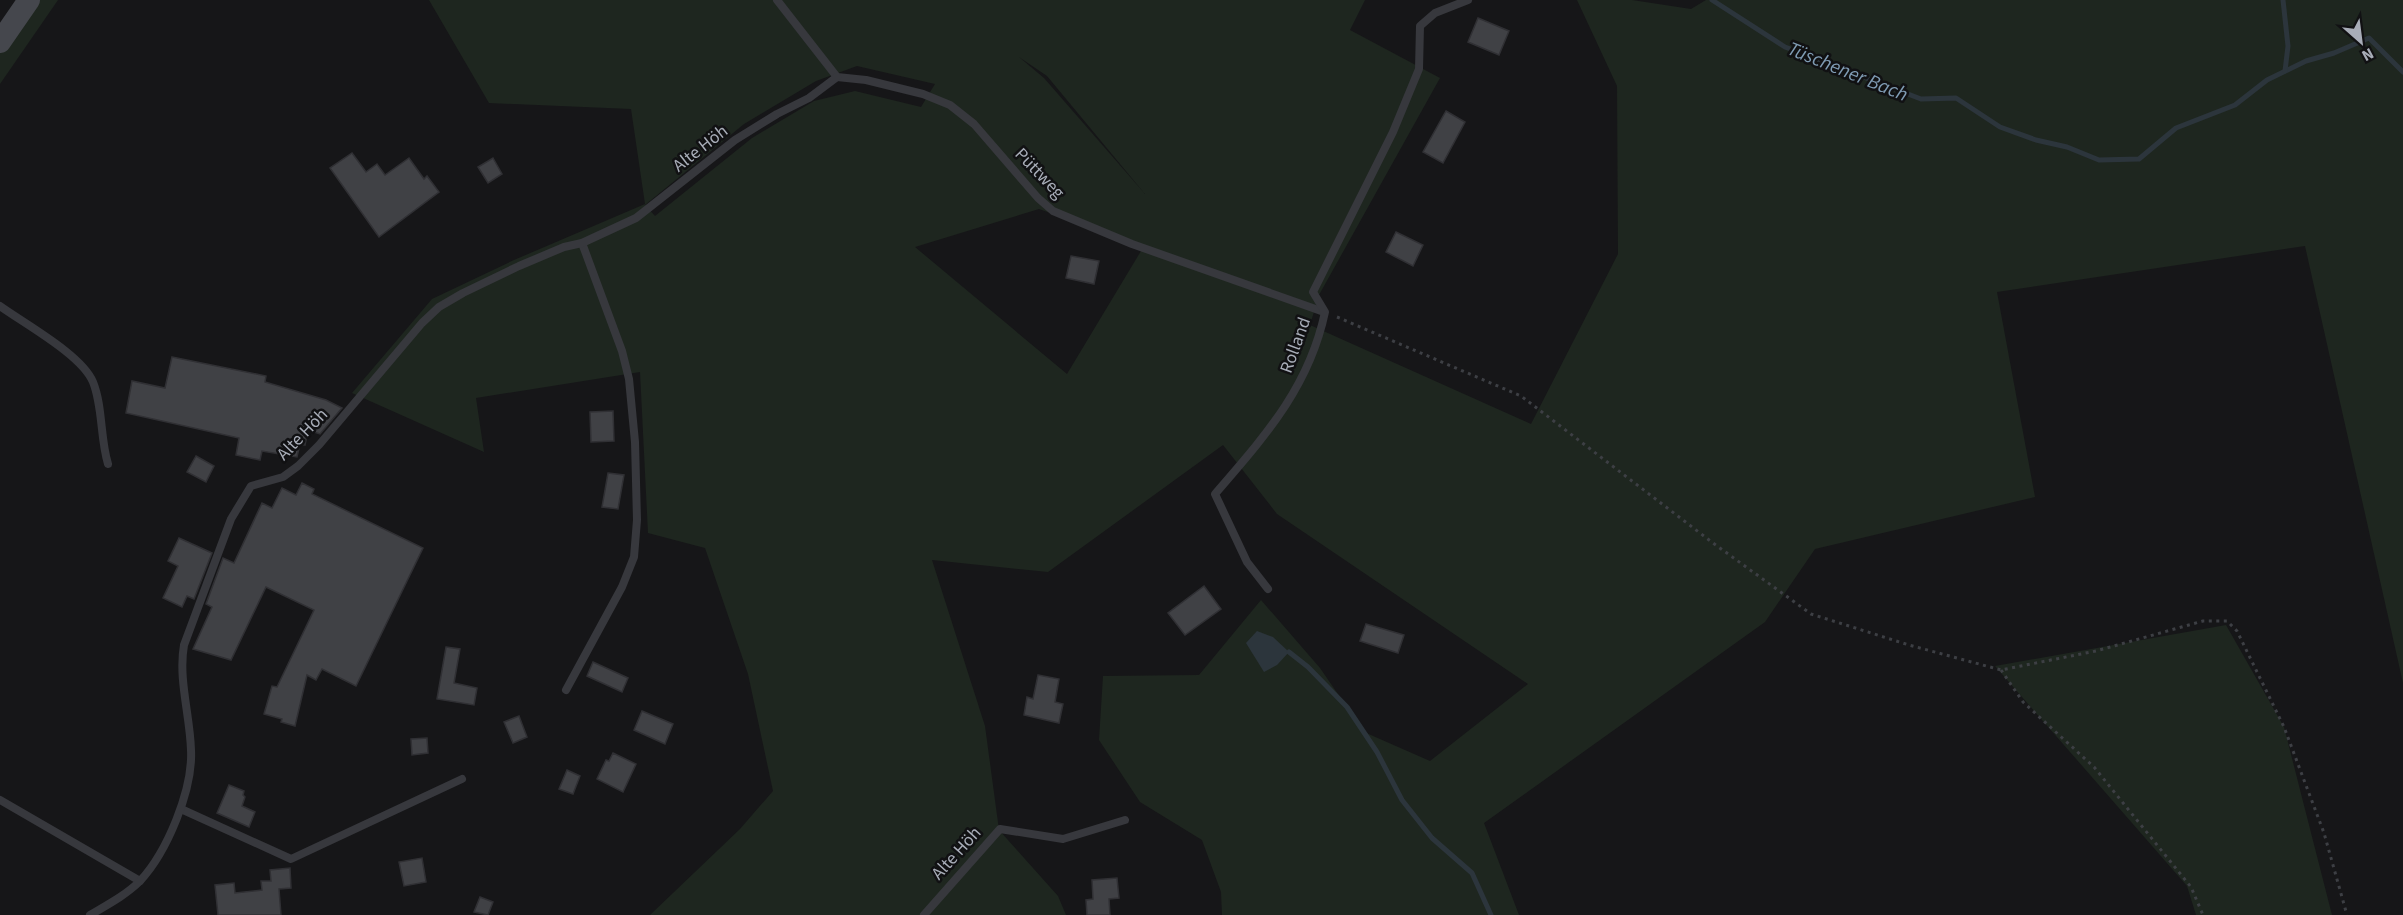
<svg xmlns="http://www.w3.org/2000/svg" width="2403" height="915" viewBox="0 0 2403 915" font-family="'Source Sans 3',sans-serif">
<rect width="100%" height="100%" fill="#161618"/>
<g fill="#1e261f" fill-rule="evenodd">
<polygon points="34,0 58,0 0,84 0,49"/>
<path d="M429,0H1365L1350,30L1440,78L1319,295L1310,325L1531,424L1618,254L1617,86L1577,0H1632L1691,9L1706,0H2403V683L2305,246L1997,292L2035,497L1815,549L1765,622L1484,823L1519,915H1222L1221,892L1202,840L1140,802L1099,740L1103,676L1199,675L1261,600L1320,668L1364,732L1430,761L1528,684L1277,514L1223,445L1048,572L932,560L985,726L999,830L1058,896L1066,915H650L740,829L773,791L748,674L705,548L648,533L640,372L476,398L484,452L352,393L432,299L514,260L645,204L631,109L489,103ZM1019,57L1047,76L1145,194L1044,78ZM857,66L935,84L921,107L855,91L814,101L752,138L655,216L645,205L744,124L816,81ZM1039,209L1144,246L1067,374L915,247Z"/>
<polygon points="2226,625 2284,727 2332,915 2196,915 2187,886 1995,666"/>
</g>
<polygon fill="#2c353c" points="1257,631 1273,637 1289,652 1277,665 1264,672 1246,643"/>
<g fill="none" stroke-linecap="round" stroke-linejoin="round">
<g stroke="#2c353c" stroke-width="5">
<polyline points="1712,0 1785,47 1921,99 1956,98 2000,127 2036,140 2067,147 2099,160 2139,159 2176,128 2235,105 2267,80 2306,61 2334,53 2369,38 2403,72"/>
<polyline points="2283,0 2288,46 2285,71"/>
<polyline points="1289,652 1308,667 1347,707 1377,752 1402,800 1432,838 1472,873 1491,915"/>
</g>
</g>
<g fill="#404145" stroke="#303034" stroke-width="1.5">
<polygon points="1478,18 1509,31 1499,55 1468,42"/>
<polygon points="1446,111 1465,122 1443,163 1423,152"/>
<polygon points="352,153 366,172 377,164 385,175 409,158 424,179 427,176 439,192 379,237 330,168"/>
<polygon points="493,158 502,174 488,183 478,167"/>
<polygon points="1396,232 1423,245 1413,266 1386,252"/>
<polygon points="1071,256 1099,261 1094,284 1066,278"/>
<polygon points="172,357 266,376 265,382 326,400 342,408 320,434 308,430 305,445 300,444 297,457 262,451 260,460 236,455 239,438 126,413 132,381 165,388"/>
<polygon points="613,411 614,441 591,442 590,412"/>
<polygon points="196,456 214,466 206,482 187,472"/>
<polygon points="608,473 624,475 618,509 602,507"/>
<polygon points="302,483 314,489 312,494 423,548 356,686 322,669 316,680 307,675 295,726 281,722 282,719 264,714 272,686 277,687 314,610 266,587 231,660 193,649 212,607 206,604 223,558 234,563 262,503 272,508 282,488 296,495"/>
<polygon points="179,538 212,553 194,599 187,596 182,607 163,598 178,566 168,561"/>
<polygon points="1204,586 1221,609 1185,635 1168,613"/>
<polygon points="1366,624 1404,635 1398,653 1360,641"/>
<polygon points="446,647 460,649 454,683 477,688 474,705 437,699"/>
<polygon points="593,662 628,678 622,692 587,676"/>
<polygon points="1038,675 1059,679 1055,702 1063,704 1059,723 1024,715 1027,697 1033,699"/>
<polygon points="642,711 673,724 665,744 634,730"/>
<polygon points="519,716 527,737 513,743 504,722"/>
<polygon points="427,738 428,753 412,755 411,739"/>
<polygon points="613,753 636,764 623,792 597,779 606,760 609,761"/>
<polygon points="567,770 580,776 573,794 559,789"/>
<polygon points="229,785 244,791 243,795 245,797 242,806 255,812 249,827 217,813"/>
<polygon points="422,858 426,882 404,886 399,862"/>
<polygon points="290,868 291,888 279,889 281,915 218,915 215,885 234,883 235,893 262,890 261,881 271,881 270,870"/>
<polygon points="1117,878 1119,898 1109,899 1110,915 1087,915 1086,900 1093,899 1092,880"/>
<polygon points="480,897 493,902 488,915 474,912"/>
</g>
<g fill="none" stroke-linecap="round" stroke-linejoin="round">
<g stroke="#3d3f44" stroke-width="3" stroke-dasharray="3 4.5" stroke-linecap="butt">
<polyline points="1337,317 1521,396 1713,543 1811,614 1909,645 2001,670 2096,651 2203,621 2227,621 2237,631 2284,727 2324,833 2347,915"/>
<polyline points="2001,670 2023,702 2094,767 2191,887 2203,915"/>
</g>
<g stroke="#37383d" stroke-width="8">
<polyline points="777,0 837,77 866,80 923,94 950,105 974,124 1038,198 1053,211 1132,244 1324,312"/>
<path d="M0,306C25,324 82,355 93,382C103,407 100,438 108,464"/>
<path d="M1268,589L1247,562L1215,494C1264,437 1309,388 1325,312L1313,292L1393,132L1419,69L1420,26L1435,13L1468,0"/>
<polyline points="566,690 622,587 634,557 637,520 635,442 629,379 622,351 582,243"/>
<polyline points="0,800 140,881"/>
<polyline points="181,809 291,859 462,779"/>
<path d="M90,915C107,905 126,895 140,881C167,852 193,790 191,750C190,715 178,679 184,645L231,519L251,486L283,477L298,466L319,445L422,323L439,307L463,293L519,266L564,247L582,243L636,218L735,140L777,114L809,98L837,77"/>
<polyline points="924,915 1000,829 1063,839 1125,820"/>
</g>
<polyline stroke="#45474d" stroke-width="22" points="0,42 29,0"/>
</g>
<g text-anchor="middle" stroke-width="5" stroke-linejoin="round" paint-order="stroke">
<g font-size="18" fill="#a8adb8" stroke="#111113">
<text transform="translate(700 148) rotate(-38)" y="6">Alte Höh</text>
<text transform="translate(1040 173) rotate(46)" y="6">Püttweg</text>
<text transform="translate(1295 345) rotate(-70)" y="6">Rolland</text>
<text transform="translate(302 434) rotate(-46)" y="6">Alte Höh</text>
<text transform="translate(956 853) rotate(-48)" y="6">Alte Höh</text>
</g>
<g font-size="20" font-style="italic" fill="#7f9bb3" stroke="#111113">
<text transform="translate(1848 71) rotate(22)" y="7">Tüschener Bach</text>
</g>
</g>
<g transform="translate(2361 42) rotate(152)" stroke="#111113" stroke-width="4.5" paint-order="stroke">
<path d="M0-4.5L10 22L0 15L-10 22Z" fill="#a8adb8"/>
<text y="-9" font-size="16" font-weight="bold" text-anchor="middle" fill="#a8adb8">N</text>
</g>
</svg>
